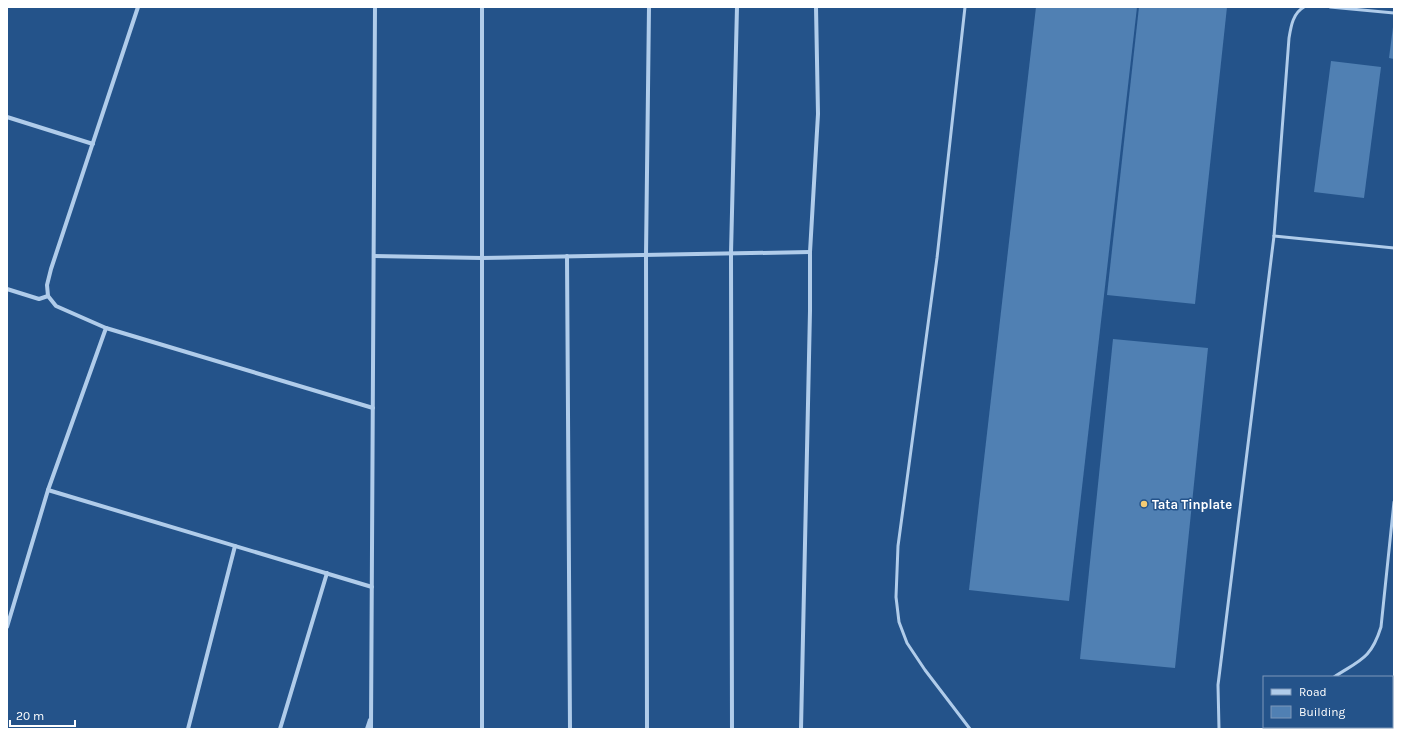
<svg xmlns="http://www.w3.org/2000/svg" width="1401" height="736" viewBox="0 0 1401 736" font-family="Karla,sans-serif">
<rect width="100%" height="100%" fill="#24538a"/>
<g fill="#5080b3">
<polygon points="1036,7 1137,7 1069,601 969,590"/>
<polygon points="1139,7 1227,7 1195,304 1107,295"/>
<polygon points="1393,27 1394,27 1394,59 1389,58"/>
<polygon points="1331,61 1381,67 1364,198 1314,192"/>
<polygon points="1113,339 1208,348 1175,668 1080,659"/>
</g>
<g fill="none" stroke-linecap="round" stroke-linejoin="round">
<g stroke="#b0ccea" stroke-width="3">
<polyline points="965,7 937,258 898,546 896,597 899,622 907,643 925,670 970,729"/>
<polyline points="1330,7 1394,13"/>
<polyline points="1274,236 1394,248"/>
<path d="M1334,677C1360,660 1371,659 1381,627L1394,502"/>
<path d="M1219,729L1218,685L1274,236L1289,38C1291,26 1293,13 1304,7"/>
<polyline points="1297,729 1298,727"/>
</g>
<g stroke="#b0ccea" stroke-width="4">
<polyline points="138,7 51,269 47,285 48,296 56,306 106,328 373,408"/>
<polyline points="482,7 482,729"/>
<polyline points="7,117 93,144"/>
<polyline points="374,256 482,258 810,252"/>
<polyline points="567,256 570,729"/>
<polyline points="7,289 39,299 48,296"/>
<polyline points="48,490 372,587"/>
<polyline points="7,627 48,490 106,328"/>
<polyline points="188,729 235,546"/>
<polyline points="280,729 327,573"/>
<polyline points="367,729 370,720"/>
<polyline points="371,729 375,7"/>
<polyline points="647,729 646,255 649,7"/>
<polyline points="732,729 731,253 737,7"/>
<polyline points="801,729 810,311 810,252 818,114 816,7"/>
</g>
</g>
<circle fill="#f5cc74" stroke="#24538a" stroke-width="1.5" cx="1144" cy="504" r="4"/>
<g text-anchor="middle" stroke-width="3" stroke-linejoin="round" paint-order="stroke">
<g font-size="13" font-weight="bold" fill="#fff" stroke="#24538a" text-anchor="start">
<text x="1152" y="509">Tata Tinplate</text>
</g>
</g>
<rect width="1401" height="736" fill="none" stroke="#ffffff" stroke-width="16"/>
<rect x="1263" y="676" width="130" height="52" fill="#24538a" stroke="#7c98b9"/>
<rect x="1271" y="689" width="20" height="6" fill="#b0ccea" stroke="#7c98b9"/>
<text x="1299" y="696" font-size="12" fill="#ffffff">Road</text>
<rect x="1271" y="706" width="20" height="12" fill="#5080b3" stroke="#7c98b9"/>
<text x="1299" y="716" font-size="12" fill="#ffffff">Building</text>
<path d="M10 720v6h65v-6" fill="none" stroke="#ffffff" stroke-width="2"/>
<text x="16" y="720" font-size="12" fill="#ffffff" stroke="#24538a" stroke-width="3" paint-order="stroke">20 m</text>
</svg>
